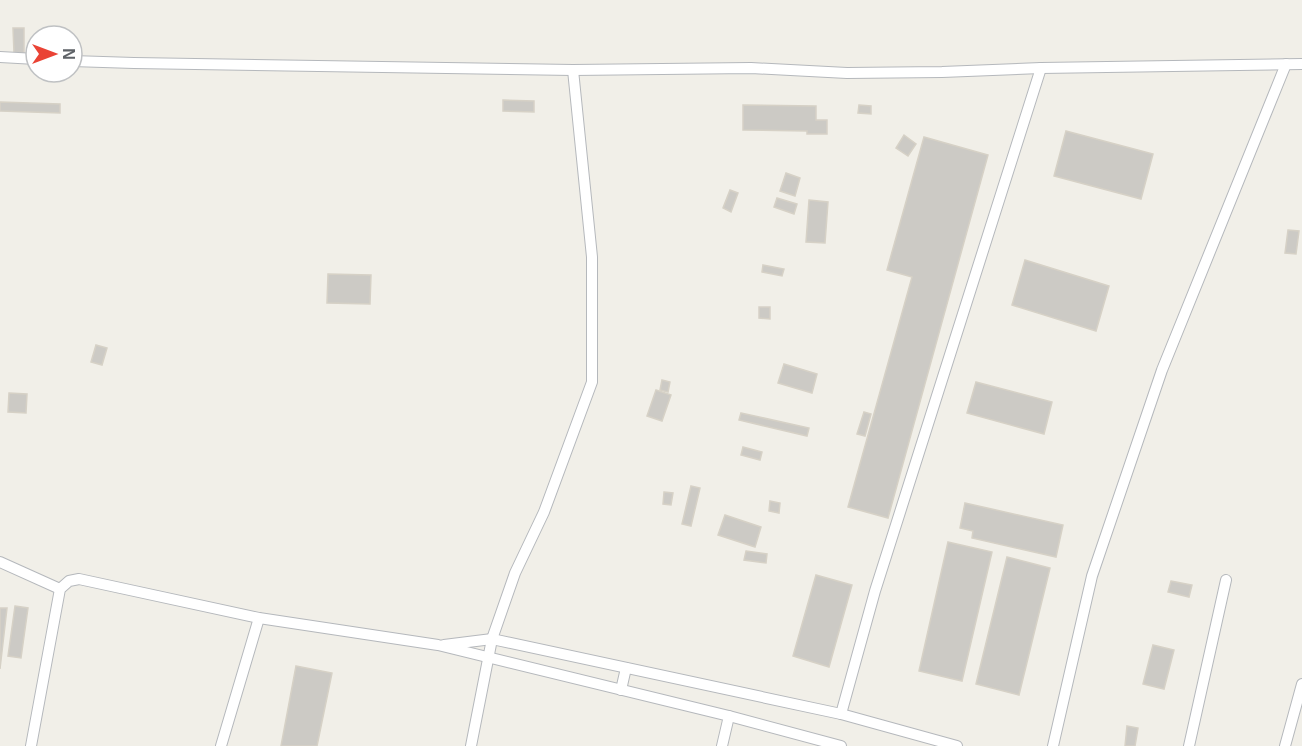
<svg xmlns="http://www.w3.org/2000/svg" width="1302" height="746" viewBox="0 0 1302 746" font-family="Arial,sans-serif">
<rect width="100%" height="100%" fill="#f1efe8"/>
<g fill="#cccac5" stroke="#d6d1c6" stroke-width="1.5">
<polygon points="13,28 24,28 24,53 14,53"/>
<polygon points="503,100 534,101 534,112 503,111"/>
<polygon points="0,102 60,104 60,113 0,111"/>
<polygon points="743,105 816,106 816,120 827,120 827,134 807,134 807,131 743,130"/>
<polygon points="859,105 871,106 871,114 858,113"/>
<polygon points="1066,131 1153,154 1141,199 1054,176"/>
<polygon points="904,135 916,144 908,156 896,148"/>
<polygon points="924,137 988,155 888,518 848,507 912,277 887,270"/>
<polygon points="786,173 800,178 795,196 780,191"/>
<polygon points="730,190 738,193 731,212 723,208"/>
<polygon points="777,198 797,204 794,214 774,207"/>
<polygon points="809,200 828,202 825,243 806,242"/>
<polygon points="1288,230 1299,231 1296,254 1285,253"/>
<polygon points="1025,260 1109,286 1096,331 1012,305"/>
<polygon points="763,265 784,269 782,276 762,272"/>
<polygon points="328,274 371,275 370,304 327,303"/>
<polygon points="759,307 770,307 770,319 759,318"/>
<polygon points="96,345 107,348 102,365 91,362"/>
<polygon points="784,364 817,374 812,393 778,383"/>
<polygon points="662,380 670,382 668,392 660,390"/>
<polygon points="976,382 1052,402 1044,434 967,413"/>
<polygon points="656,390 671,395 662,421 647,416"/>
<polygon points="9,393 27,394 26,413 8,412"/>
<polygon points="864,412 871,414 865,436 857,434"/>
<polygon points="741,413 809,428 807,436 739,420"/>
<polygon points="743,447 762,452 760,460 741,455"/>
<polygon points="691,486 700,488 691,526 682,524"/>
<polygon points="664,492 673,493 671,505 663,504"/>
<polygon points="770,501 780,503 779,513 769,511"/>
<polygon points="965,503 1063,525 1056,557 972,538 973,531 960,528"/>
<polygon points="725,515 761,527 755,547 718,535"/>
<polygon points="948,542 992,552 962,681 919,671"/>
<polygon points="746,551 767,554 766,563 744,560"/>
<polygon points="1007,557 1050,568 1019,695 976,684"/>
<polygon points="816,575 852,585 829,667 793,656"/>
<polygon points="1171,581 1192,585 1189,597 1168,592"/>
<polygon points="15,606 28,608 21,658 8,656"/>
<polygon points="0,608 7,608 0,669"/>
<polygon points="1153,645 1174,650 1164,689 1143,684"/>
<polygon points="296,666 332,673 317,746 281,746"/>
<polygon points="1127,726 1138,728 1135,746 1125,746"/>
</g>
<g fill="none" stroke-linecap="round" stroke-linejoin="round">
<g stroke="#b5b8bc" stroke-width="12">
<g id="minor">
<polyline points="0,57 36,59"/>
<polyline points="72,61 134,63 573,70 751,68 847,73 942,72 1041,68 1302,64"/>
<polyline points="0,562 60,589"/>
<polyline points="444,645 492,639 841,714 957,746"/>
<polyline points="621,690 626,668"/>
<polyline points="841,714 875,591 1041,68"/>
<polyline points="31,746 60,589 69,581 79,579 259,618 438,645 729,716 841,746"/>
<polyline points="221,746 259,618"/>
<polyline points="471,746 492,639 515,573 544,512 592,382 592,257 573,70"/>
<polyline points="722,746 729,716"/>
<polyline points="1053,746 1092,576 1162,370 1286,64"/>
<polyline points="1189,746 1226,580"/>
<polyline points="1285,746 1302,684"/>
</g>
</g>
<use href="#minor" stroke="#fff" stroke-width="10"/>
</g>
<g transform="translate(54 54) rotate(90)"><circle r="28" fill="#ffffff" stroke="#bfc1c3" stroke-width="1.5"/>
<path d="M0-4.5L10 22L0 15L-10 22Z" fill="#ea4335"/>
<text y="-9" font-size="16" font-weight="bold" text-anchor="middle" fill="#5f6368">N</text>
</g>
</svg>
